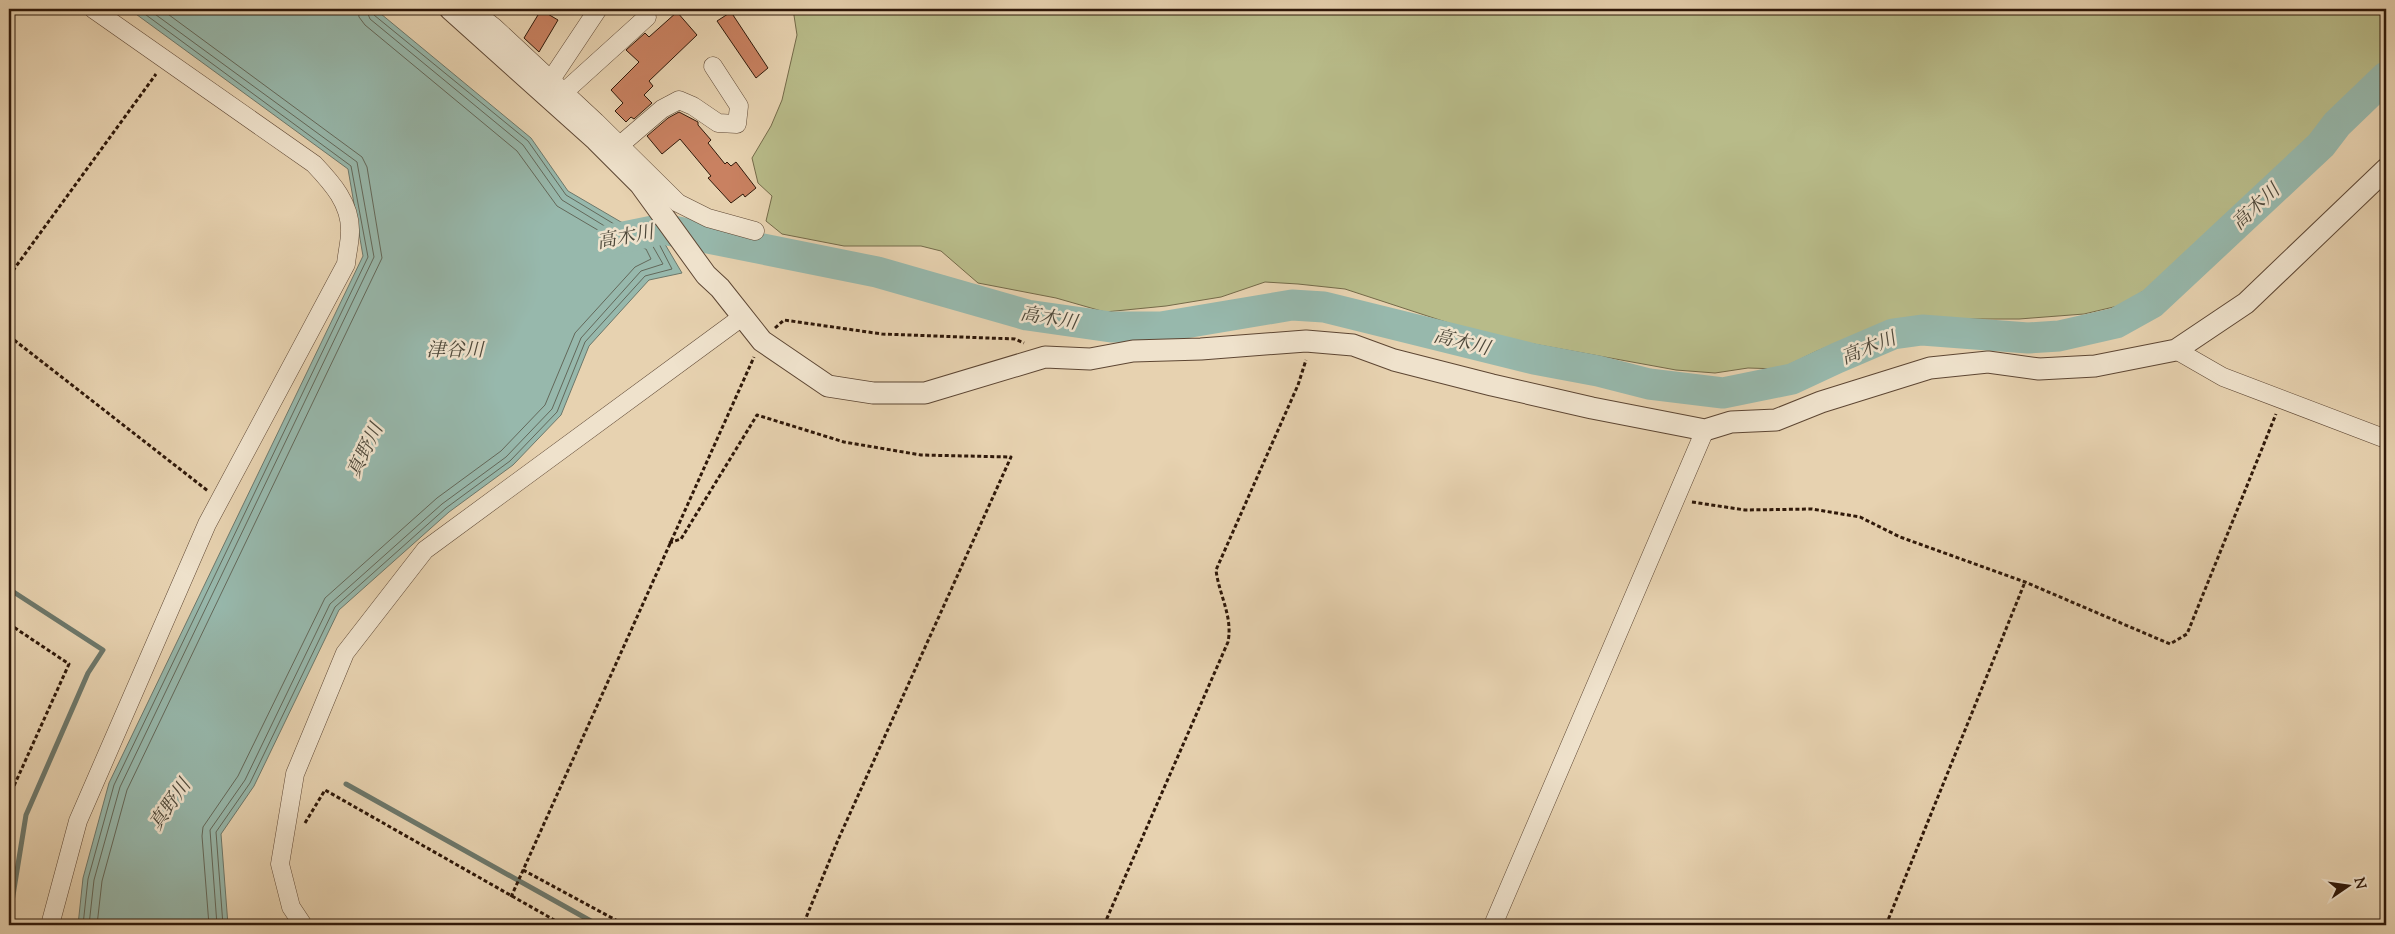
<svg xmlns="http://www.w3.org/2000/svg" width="2395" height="934" viewBox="0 0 2395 934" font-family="'Sorts Mill Goudy','Noto Serif JP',serif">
<rect width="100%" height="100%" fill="#e7d2b0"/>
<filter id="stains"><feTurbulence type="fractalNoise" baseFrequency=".004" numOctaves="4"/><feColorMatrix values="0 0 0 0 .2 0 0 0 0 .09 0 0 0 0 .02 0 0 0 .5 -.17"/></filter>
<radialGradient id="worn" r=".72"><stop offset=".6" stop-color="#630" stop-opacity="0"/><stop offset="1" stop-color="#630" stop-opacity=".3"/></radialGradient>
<polygon fill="#b8bb89" stroke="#746a49" points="793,9 2386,9 2386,60 2300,150 2225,215 2154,284 2122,305 2084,314 2019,319 1949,319 1879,326 1817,351 1780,369 1748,368 1715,373 1676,370 1506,339 1455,325 1345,289 1298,284 1265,282 1221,297 1166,306 1105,312 1056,298 978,283 941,251 921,246 844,246 782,234 766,221 772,196 758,183 752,158 771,126 782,100 797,35"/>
<polygon fill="#97b8ac" stroke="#6d786b" points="129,9 375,9 531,138 568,191 621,222 659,234 682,273 649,280 589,346 561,415 513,465 449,512 339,610 254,786 221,834 228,925 78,925 83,878 109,783 363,256 348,169"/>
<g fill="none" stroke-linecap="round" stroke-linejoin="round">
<g stroke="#63685a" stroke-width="1">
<polyline points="83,925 88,879 114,785 368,257 351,166 138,9"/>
<polyline points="89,925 94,880 120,787 374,257 357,162 148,9"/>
<polyline points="97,925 102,881 127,790 382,258 367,167 362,157 161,9"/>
<polyline points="209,925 202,836 203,827 238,776 325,598 437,498 501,451 545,405 575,333 635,267 651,259 646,249 613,239 557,206 517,151 365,25 359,17 358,9"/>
<polyline points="217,925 210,830 245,780 330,604 442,504 506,457 552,409 581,338 641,271 663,264 651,243 616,233 562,200 523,145 370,19 366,9"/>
<polyline points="223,925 216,832 250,783 335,607 446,508 510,461 557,412 585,342 645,276 672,269 656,238 619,227 566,195 528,141 374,15 372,9"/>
</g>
<g stroke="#6d786b" stroke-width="5">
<polyline points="9,589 103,650 88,673 26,815 9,920"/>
<polyline points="346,784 598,925"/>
</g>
<polyline stroke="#97b8ac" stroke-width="31" points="609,240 663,229 877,272 1027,315 1111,327 1161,327 1292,305 1324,307 1534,359 1598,371 1649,384 1723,393 1792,379 1837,358 1893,334 1922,330 2028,338 2059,336 2116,323 2152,303 2321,145 2337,124 2386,77"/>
</g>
<g fill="#c98161" stroke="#2f1809">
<polygon points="541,10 558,20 539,52 524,38"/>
<polygon points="677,12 697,35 649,81 653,86 644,95 652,103 634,119 631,117 626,122 615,111 623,103 611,90 639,62 626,50 645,33 649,37"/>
<polygon points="731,12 768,68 756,78 717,21"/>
<polygon points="679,112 698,122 698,125 711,140 708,143 725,164 727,162 731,166 736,162 756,188 745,197 743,194 731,203 708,178 711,176 680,139 662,154 647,136 668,118"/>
</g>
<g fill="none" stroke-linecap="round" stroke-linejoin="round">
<g stroke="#5d4633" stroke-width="19">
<g id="minor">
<polyline points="471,9 494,27 596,122 678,203 708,218 755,231"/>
<polyline points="550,81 598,9"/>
<polyline points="563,93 647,17"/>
<polyline points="620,145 662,109 679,100 693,106 718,123 737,124 739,106 713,66"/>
<polyline points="2176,350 2223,377 2386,439"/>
<path d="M50,925L78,821L207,524L346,264C347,253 350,242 350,232C351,204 332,183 314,164L93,9"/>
<polyline points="303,925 291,907 280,864 295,774 345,653 425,550 742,317"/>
<polyline points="1493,925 1705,430"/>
</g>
</g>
<g stroke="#5d4633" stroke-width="23">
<polyline id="tertiary" points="450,9 596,140 640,184 706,275 720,288 762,341 828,386 873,393 925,393 1045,357 1090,359 1133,351 1201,349 1306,341 1353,345 1394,360 1492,385 1592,408 1705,430 1731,422 1776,420 1821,402 1930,368 1988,362 2039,369 2095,366 2176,350 2246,303 2386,169"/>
</g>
<g stroke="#2f1809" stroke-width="3" stroke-dasharray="4 2.5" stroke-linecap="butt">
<polyline points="9,276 156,74"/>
<polyline points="775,328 784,320 882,334 1015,339 1024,343"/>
<polyline points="9,336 208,491"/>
<polyline points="1692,502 1745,510 1812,509 1860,517 1900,537 2025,582 2170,644 2187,634 2276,414"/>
<polyline points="669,543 681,539 757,415 844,442 921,455 1011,457 838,840 803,925"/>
<polyline points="9,624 69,664 13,788 9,806"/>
<polyline points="305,823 325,790 563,925"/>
<polyline points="523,870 625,925"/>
<polyline points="511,897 754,357"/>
<path d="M1104,925L1228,642C1233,616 1219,595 1216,570L1298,385L1306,360"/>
<polyline points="1886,925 2025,582"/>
</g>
<use href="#minor" stroke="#efe2cc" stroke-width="18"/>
<use href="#tertiary" stroke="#efe2cc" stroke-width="21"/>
</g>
<g text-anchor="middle" stroke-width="5" stroke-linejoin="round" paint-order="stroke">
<g font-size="19" font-style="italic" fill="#4e483a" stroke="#efe2cc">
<text transform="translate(2255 206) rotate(-43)" y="7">高木川</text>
<text transform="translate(625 236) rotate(-11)" y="7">高木川</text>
<text transform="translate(1049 317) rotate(10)" y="7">高木川</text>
<text transform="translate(1462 341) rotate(14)" y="7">高木川</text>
<text transform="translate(1868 347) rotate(-22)" y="7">高木川</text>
<text x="455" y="356">津谷川</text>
<text transform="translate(364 450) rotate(-64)" y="7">真野川</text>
<text transform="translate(169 804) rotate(-55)" y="7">真野川</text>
</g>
</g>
<rect width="2395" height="934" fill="none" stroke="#e7d2b0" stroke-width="30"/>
<rect x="10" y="10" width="2375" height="914" fill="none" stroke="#2f1809" stroke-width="2.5"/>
<rect x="15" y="15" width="2365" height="904" fill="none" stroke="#2f1809"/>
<g transform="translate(2348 886) rotate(77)" stroke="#efe2cc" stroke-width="4" paint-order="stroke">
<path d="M0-4L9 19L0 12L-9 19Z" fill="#2f1809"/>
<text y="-8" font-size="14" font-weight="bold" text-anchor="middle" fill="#2f1809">N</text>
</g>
<rect width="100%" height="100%" filter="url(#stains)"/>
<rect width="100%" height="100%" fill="url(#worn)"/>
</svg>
